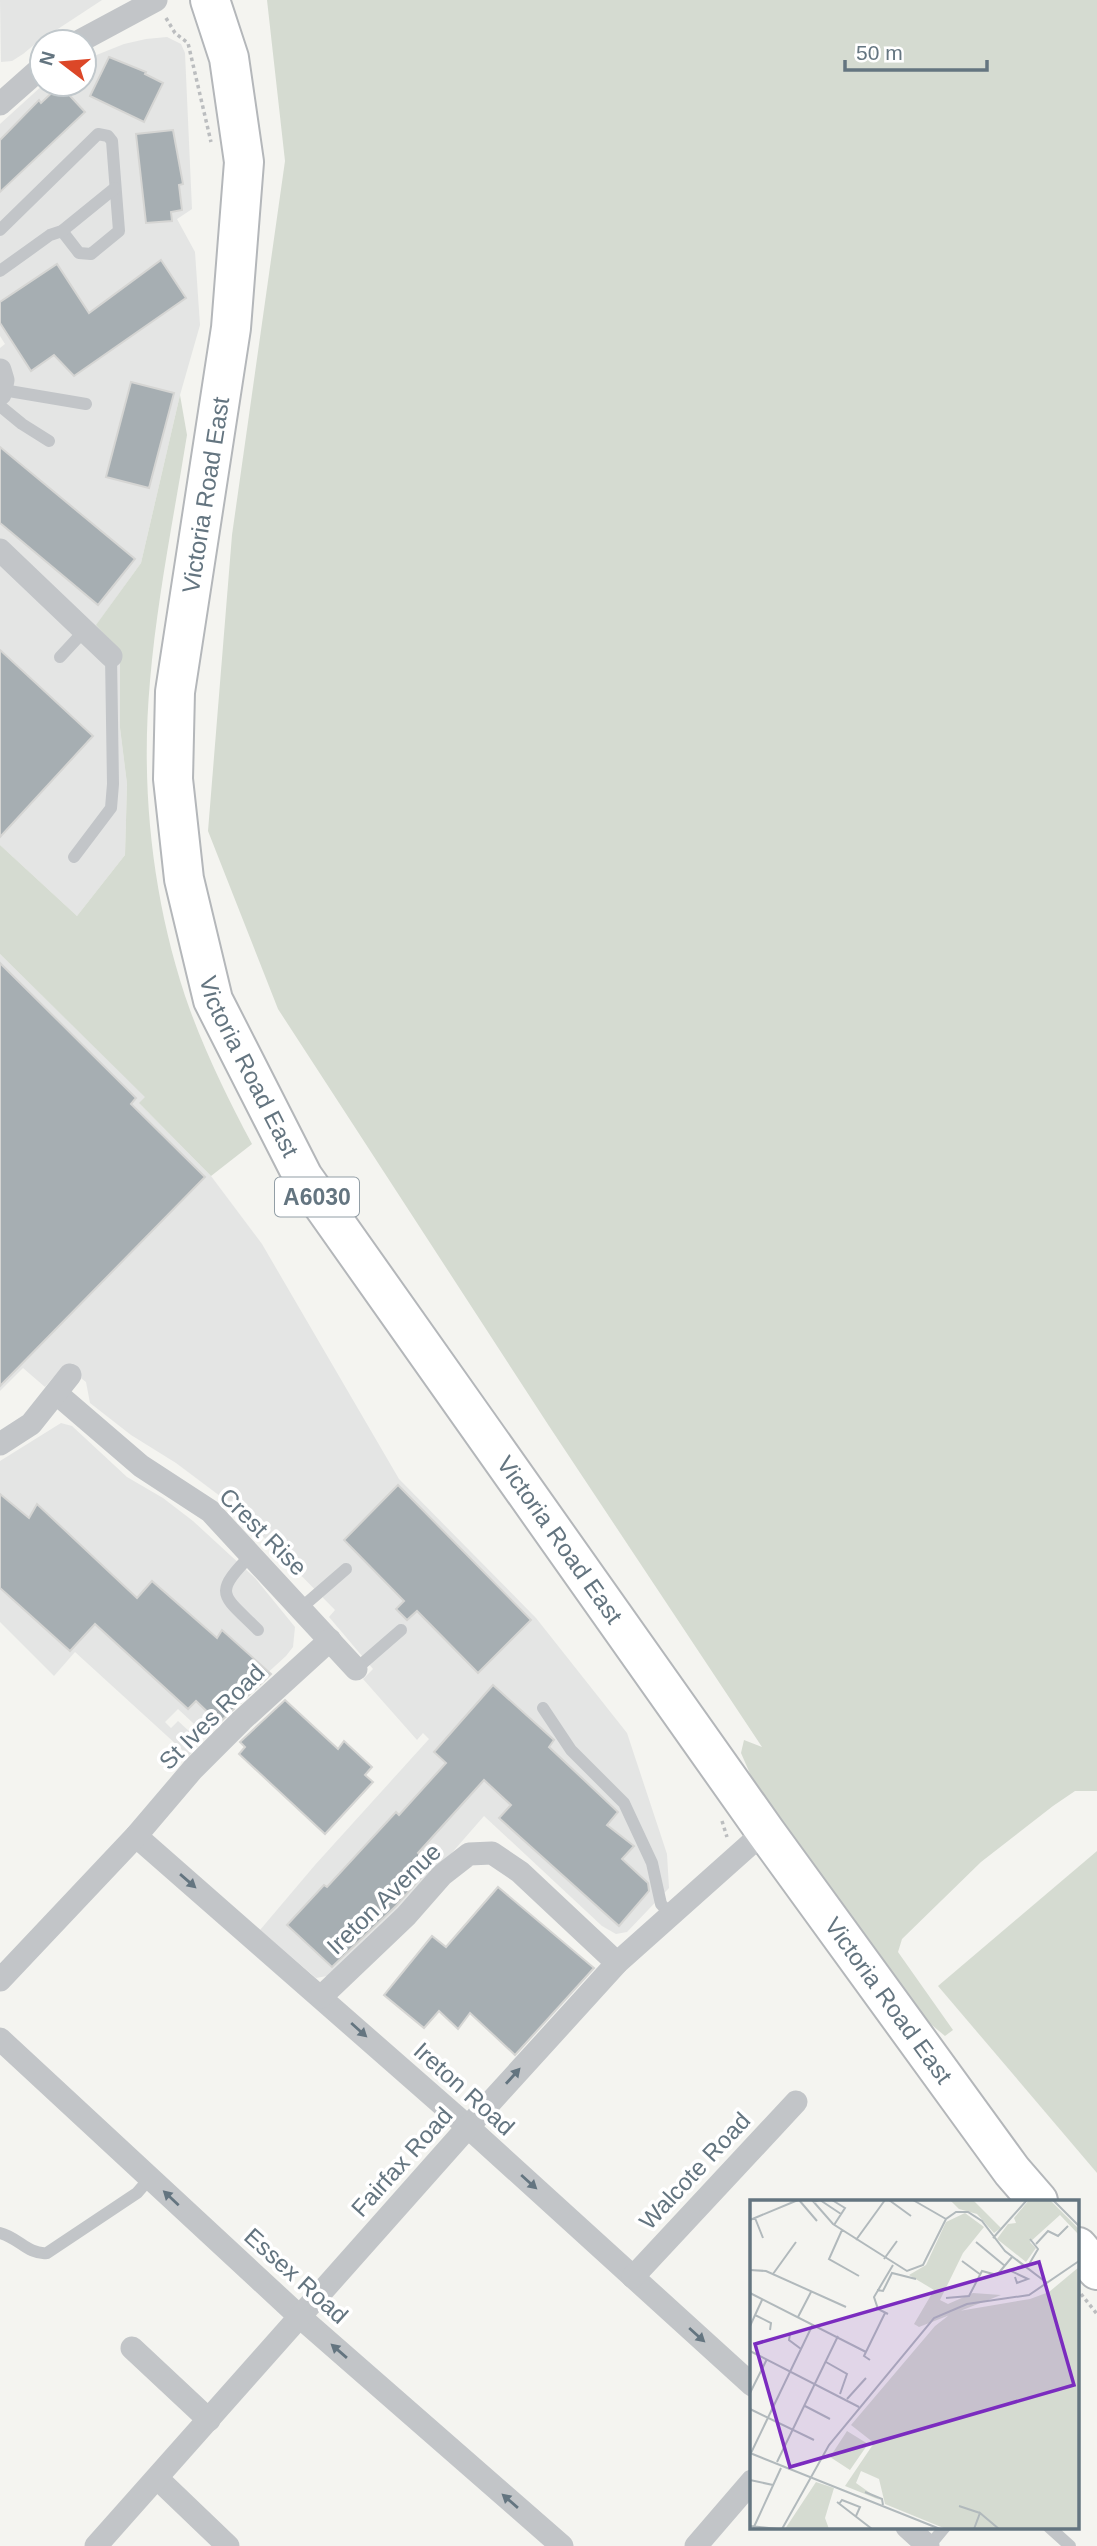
<svg xmlns="http://www.w3.org/2000/svg" width="1097" height="2546" viewBox="0 0 1097 2546" font-family="Helvetica,sans-serif">
<rect width="100%" height="100%" fill="#f4f4f0"/>
<g fill="#e4e5e4">
<polygon points="0,0 102,0 35,44 23,54 12,61 1,62"/>
<polygon points="167,37 181,44 185,53 192,209 177,219 195,252 200,325 180,395 141,563 97,624 120,651 120,728 127,784 125,855 77,916 0,845 0,348 5,344 0,336 0,124 44,84 84,84 84,60 124,44 146,39"/>
<polygon points="0,954 146,1097 140,1104 211,1176 262,1244 399,1479 536,1618 627,1733 667,1854 669,1888 627,1932 616,1934 602,1926 484,1816 389,1925 327,1976 316,1978 260,1930 315,1865 429,1739 423,1733 417,1740 363,1679 373,1669 329,1617 335,1610 232,1505 176,1463 131,1435 90,1403 86,1382 64,1365 45,1387 23,1368 0,1391"/>
<polygon points="61,1423 72,1426 127,1477 163,1498 193,1521 255,1578 295,1627 293,1647 286,1656 241,1697 207,1736 178,1709 165,1722 171,1728 178,1721 201,1742 189,1756 75,1652 54,1676 0,1622 0,1461"/>
</g>
<g fill="#d5dbd1">
<polygon points="267,0 1097,0 1097,1791 1075,1791 1053,1806 981,1862 902,1939 898,1952 953,2030 945,2036 927,2021 886,1969 755,1785 741,1753 744,1740 762,1747 549,1426 278,1009 208,831 232,535 285,161"/>
<path d="M180,395L187,435C174,516 157,599 150,681C140,791 153,906 190,1010C207,1056 229,1101 252,1144L211,1176L139,1103L145,1097L0,954V845L77,916L125,855L127,784L120,728V651L96,625L141,563Z"/>
<polygon points="1097,1851 1097,2173 938,1986"/>
</g>
<g fill="#a6aeb2" stroke="#d5d5d3" stroke-width="2">
<polygon points="109,57 146,72 145,74 163,83 144,122 90,96"/>
<polygon points="60,85 85,112 0,192 0,140 39,100 41,103"/>
<polygon points="173,130 183,184 179,185 182,210 171,212 172,221 146,223 136,134"/>
<polygon points="161,260 186,298 74,376 54,355 31,371 0,323 0,302 57,264 89,313"/>
<polygon points="131,382 174,393 149,488 106,477"/>
<polygon points="0,447 135,559 98,605 0,523"/>
<polygon points="0,650 93,736 0,837"/>
<polygon points="0,963 136,1098 131,1104 205,1177 0,1386"/>
<polygon points="398,1485 531,1620 478,1673 417,1611 407,1620 396,1609 404,1601 344,1540"/>
<polygon points="0,1494 29,1518 37,1504 137,1598 152,1581 217,1638 222,1630 271,1674 219,1723 196,1701 188,1709 95,1624 70,1651 0,1588"/>
<polygon points="493,1685 554,1740 549,1747 618,1812 607,1825 634,1846 622,1859 648,1883 649,1891 619,1926 499,1818 511,1805 484,1780 418,1853 432,1865 396,1906 332,1967 287,1925 324,1885 327,1887 396,1812 399,1815 446,1763 434,1752"/>
<polygon points="285,1700 338,1749 344,1741 372,1767 365,1775 373,1782 325,1834 239,1754 245,1747 240,1742"/>
<polygon points="498,1887 594,1968 515,2055 470,2013 458,2029 439,2011 424,2028 384,1995 432,1936 446,1947"/>
</g>
<g fill="none" stroke-linecap="round" stroke-linejoin="round">
<g stroke="#b4b7ba" stroke-width="42">
<g id="trunk">
<path id="s1" d="M210,0L229,58L244,162L231,328L175,692L173,779L184,879L213,1000L303,1177L765,1831L1012,2171L1038,2201"/>
<polyline points="1078,2247 1097,2270"/>
</g>
</g>
<g stroke="#bbbdbf" stroke-width="3.5" stroke-dasharray="3.5 3.5" stroke-linecap="butt">
<polyline points="166,18 175,33 188,43 211,142"/>
<polyline points="722,1821 727,1837"/>
<polyline points="1081,2294 1097,2314"/>
</g>
<g stroke="#c2c5c8" stroke-width="12">
<polyline points="0,230 98,134 108,136 112,141 119,231 91,254 79,253 62,231"/>
<polyline points="0,271 50,235 62,231 115,188"/>
<polyline points="3,390 86,404"/>
<polyline points="0,406 22,424 49,441"/>
<polyline points="60,657 85,630"/>
<polyline points="74,857 111,808 113,784 111,656"/>
<path d="M251,1555C212,1595 222,1594 258,1630"/>
<polyline points="301,1608 346,1569"/>
<polyline points="356,1669 401,1630"/>
<polyline points="543,1708 571,1750 624,1803 652,1863 661,1904 671,1915"/>
<path d="M0,2233C18,2237 28,2255 47,2253L137,2193L150,2178"/>
<polyline points="1049,2527 1070,2546"/>
<polyline points="929,2546 945,2527"/>
</g>
<g stroke="#c2c5c8" stroke-width="23">
<polyline points="78,42 156,0"/>
<polyline points="0,104 42,67"/>
<polyline points="0,370 3,380 0,394"/>
<polyline points="0,550 111,656"/>
<polyline points="56,1393 141,1466 210,1511 356,1669"/>
<polyline points="0,1444 31,1424 70,1375"/>
<polyline points="136,1836 468,2127 752,2385"/>
<polyline points="0,1980 136,1836 193,1769 242,1720 330,1640"/>
<polyline points="321,1997 406,1916 442,1875 469,1854 492,1853 520,1872 617,1963"/>
<polyline points="0,2039 300,2317 562,2546"/>
<polyline points="633,2277 796,2102"/>
<polyline points="132,2348 209,2420"/>
<polyline points="157,2478 228,2546"/>
<polyline points="907,2527 928,2546"/>
<polyline points="96,2546 468,2127 617,1963 765,1831"/>
<polyline points="696,2546 752,2481"/>
</g>
<use href="#trunk" stroke="#fff" stroke-width="38"/>
</g>
<defs><path id="oneway-solid" d="M-6-.8H1V-3.2L6.5 0L1 3.2V.8H-6Z" transform="scale(1.75)"/></defs>
<g fill="#647580">
<use href="#oneway-solid" transform="translate(188 1881) rotate(41)"/>
<use href="#oneway-solid" transform="translate(359 2030) rotate(42)"/>
<use href="#oneway-solid" transform="translate(513 2076) rotate(-48)"/>
<use href="#oneway-solid" transform="translate(529 2182) rotate(42)"/>
<use href="#oneway-solid" transform="translate(171 2198) rotate(-137)"/>
<use href="#oneway-solid" transform="translate(697 2335) rotate(42)"/>
<use href="#oneway-solid" transform="translate(339 2351) rotate(-139)"/>
<use href="#oneway-solid" transform="translate(510 2501) rotate(-139)"/>
</g>
<g text-anchor="middle" stroke-width="7" stroke-linejoin="round" paint-order="stroke">
<rect fill="#fff" stroke="#929ea6" stroke-width="2" x="275" y="1177.5" width="84" height="39" rx="5"/>
<g font-size="23" font-weight="bold" fill="#647580">
<text x="317" y="1205">A6030</text>
</g>
<g font-size="24" fill="#647580" stroke="#fff">
<text transform="translate(206 495) rotate(-81)" y="8">Victoria Road East</text>
<text dy="8" stroke="none"><textPath href="#s1" startOffset="1088">Victoria Road East</textPath></text>
<text transform="translate(263 1532) rotate(45)" y="8">Crest Rise</text>
<text dy="8" stroke="none"><textPath href="#s1" startOffset="1656">Victoria Road East</textPath></text>
<text transform="translate(212 1717) rotate(-45)" y="8">St Ives Road</text>
<text transform="translate(384 1899) rotate(-44)" y="8">Ireton Avenue</text>
<text dy="8" stroke="none"><textPath href="#s1" startOffset="2222">Victoria Road East</textPath></text>
<text transform="translate(464 2089) rotate(42)" y="8">Ireton Road</text>
<text transform="translate(402 2162) rotate(-48)" y="8">Fairfax Road</text>
<text transform="translate(695 2171) rotate(-47)" y="8">Walcote Road</text>
<text transform="translate(296 2276) rotate(42)" y="8">Essex Road</text>
</g>
</g>
<g transform="translate(750 2200)">
<rect width="329" height="329" fill="#f4f4f0"/>
<path d="M200,0H223L251,28L244,33L227,14L209,9ZM279,0H300L329,29V35L310,15L280,42L286,48L276,62L247,39L258,24L266,23L264,18ZM215,13L234,27L213,53L190,100L198,104L223,93L251,95L169,127L164,124L184,90L159,75L176,65L196,22ZM329,67V329H196L135,304L129,279L111,271L106,283L130,300L95,286L124,243L101,225L185,126L203,112L280,99L299,92ZM97,231L118,244L100,270L80,257ZM66,282L84,288L75,318L79,329H35Z" fill="#d5dbd1"/>
<path fill="none" stroke="#b1b9bc" stroke-width="2" d="M49,0L67,21M62,0L83,24L157,71L173,65L196,19L206,12H218L232,21L255,51L297,83M82,0L95,8L84,25M139,0L161,16M163,0L196,19M303,0L329,26M63,2L70,0L91,14M5,18L13,38M0,20L48,0M92,30L79,59L109,76M243,38L277,0M106,40L135,0M226,42L255,66M286,44L298,31L308,36L318,26M134,59L147,41M212,61L231,75M278,66L288,49L280,39M0,70L16,71L96,107M259,70L278,79L267,83L265,77M23,74L46,42M127,90L133,91L142,73L166,79M0,93L116,152M196,98L219,96L232,71L247,75L262,57M138,114L128,109L124,97L143,65M5,115L21,123L20,130M48,117L61,92M0,126L12,100M40,134L39,140L51,149M0,151L109,207M120,160L114,156L135,113M76,162L97,174L90,194M0,193L17,159M97,199L116,178M55,206L80,219M0,209L64,240M0,253L190,329M1,253L63,124M27,262L88,136M0,280L23,285M115,292L132,299L133,305M87,302L122,329M89,304L92,300L110,307L106,316M209,306L230,313M0,326L28,329M3,329L31,268M32,329L79,245L184,118L217,104L279,95L329,61M224,329L230,313L249,329"/>
<path fill="#7b2cbf" fill-opacity="0.15" stroke="#7b2cbf" stroke-width="3.5" d="M289,62L324,185L40,267L5,144Z"/>
<rect width="329" height="329" fill="none" stroke="#647580" stroke-width="3.5"/>
</g>
<g transform="translate(63 63) rotate(286)"><circle r="33" fill="#ffffff" stroke="#c1c8cc" stroke-width="2"/>
<path d="M0-5L12 26L0 18L-12 26Z" fill="#dc4728"/>
<text y="-10" font-size="19" font-weight="bold" text-anchor="middle" fill="#647580">N</text>
</g>
<path d="M845 60v10h142v-10" fill="none" stroke="#647580" stroke-width="3.5"/>
<text x="856" y="60" font-size="21" fill="#647580" stroke="#ffffff" stroke-width="5" paint-order="stroke">50 m</text>
</svg>
